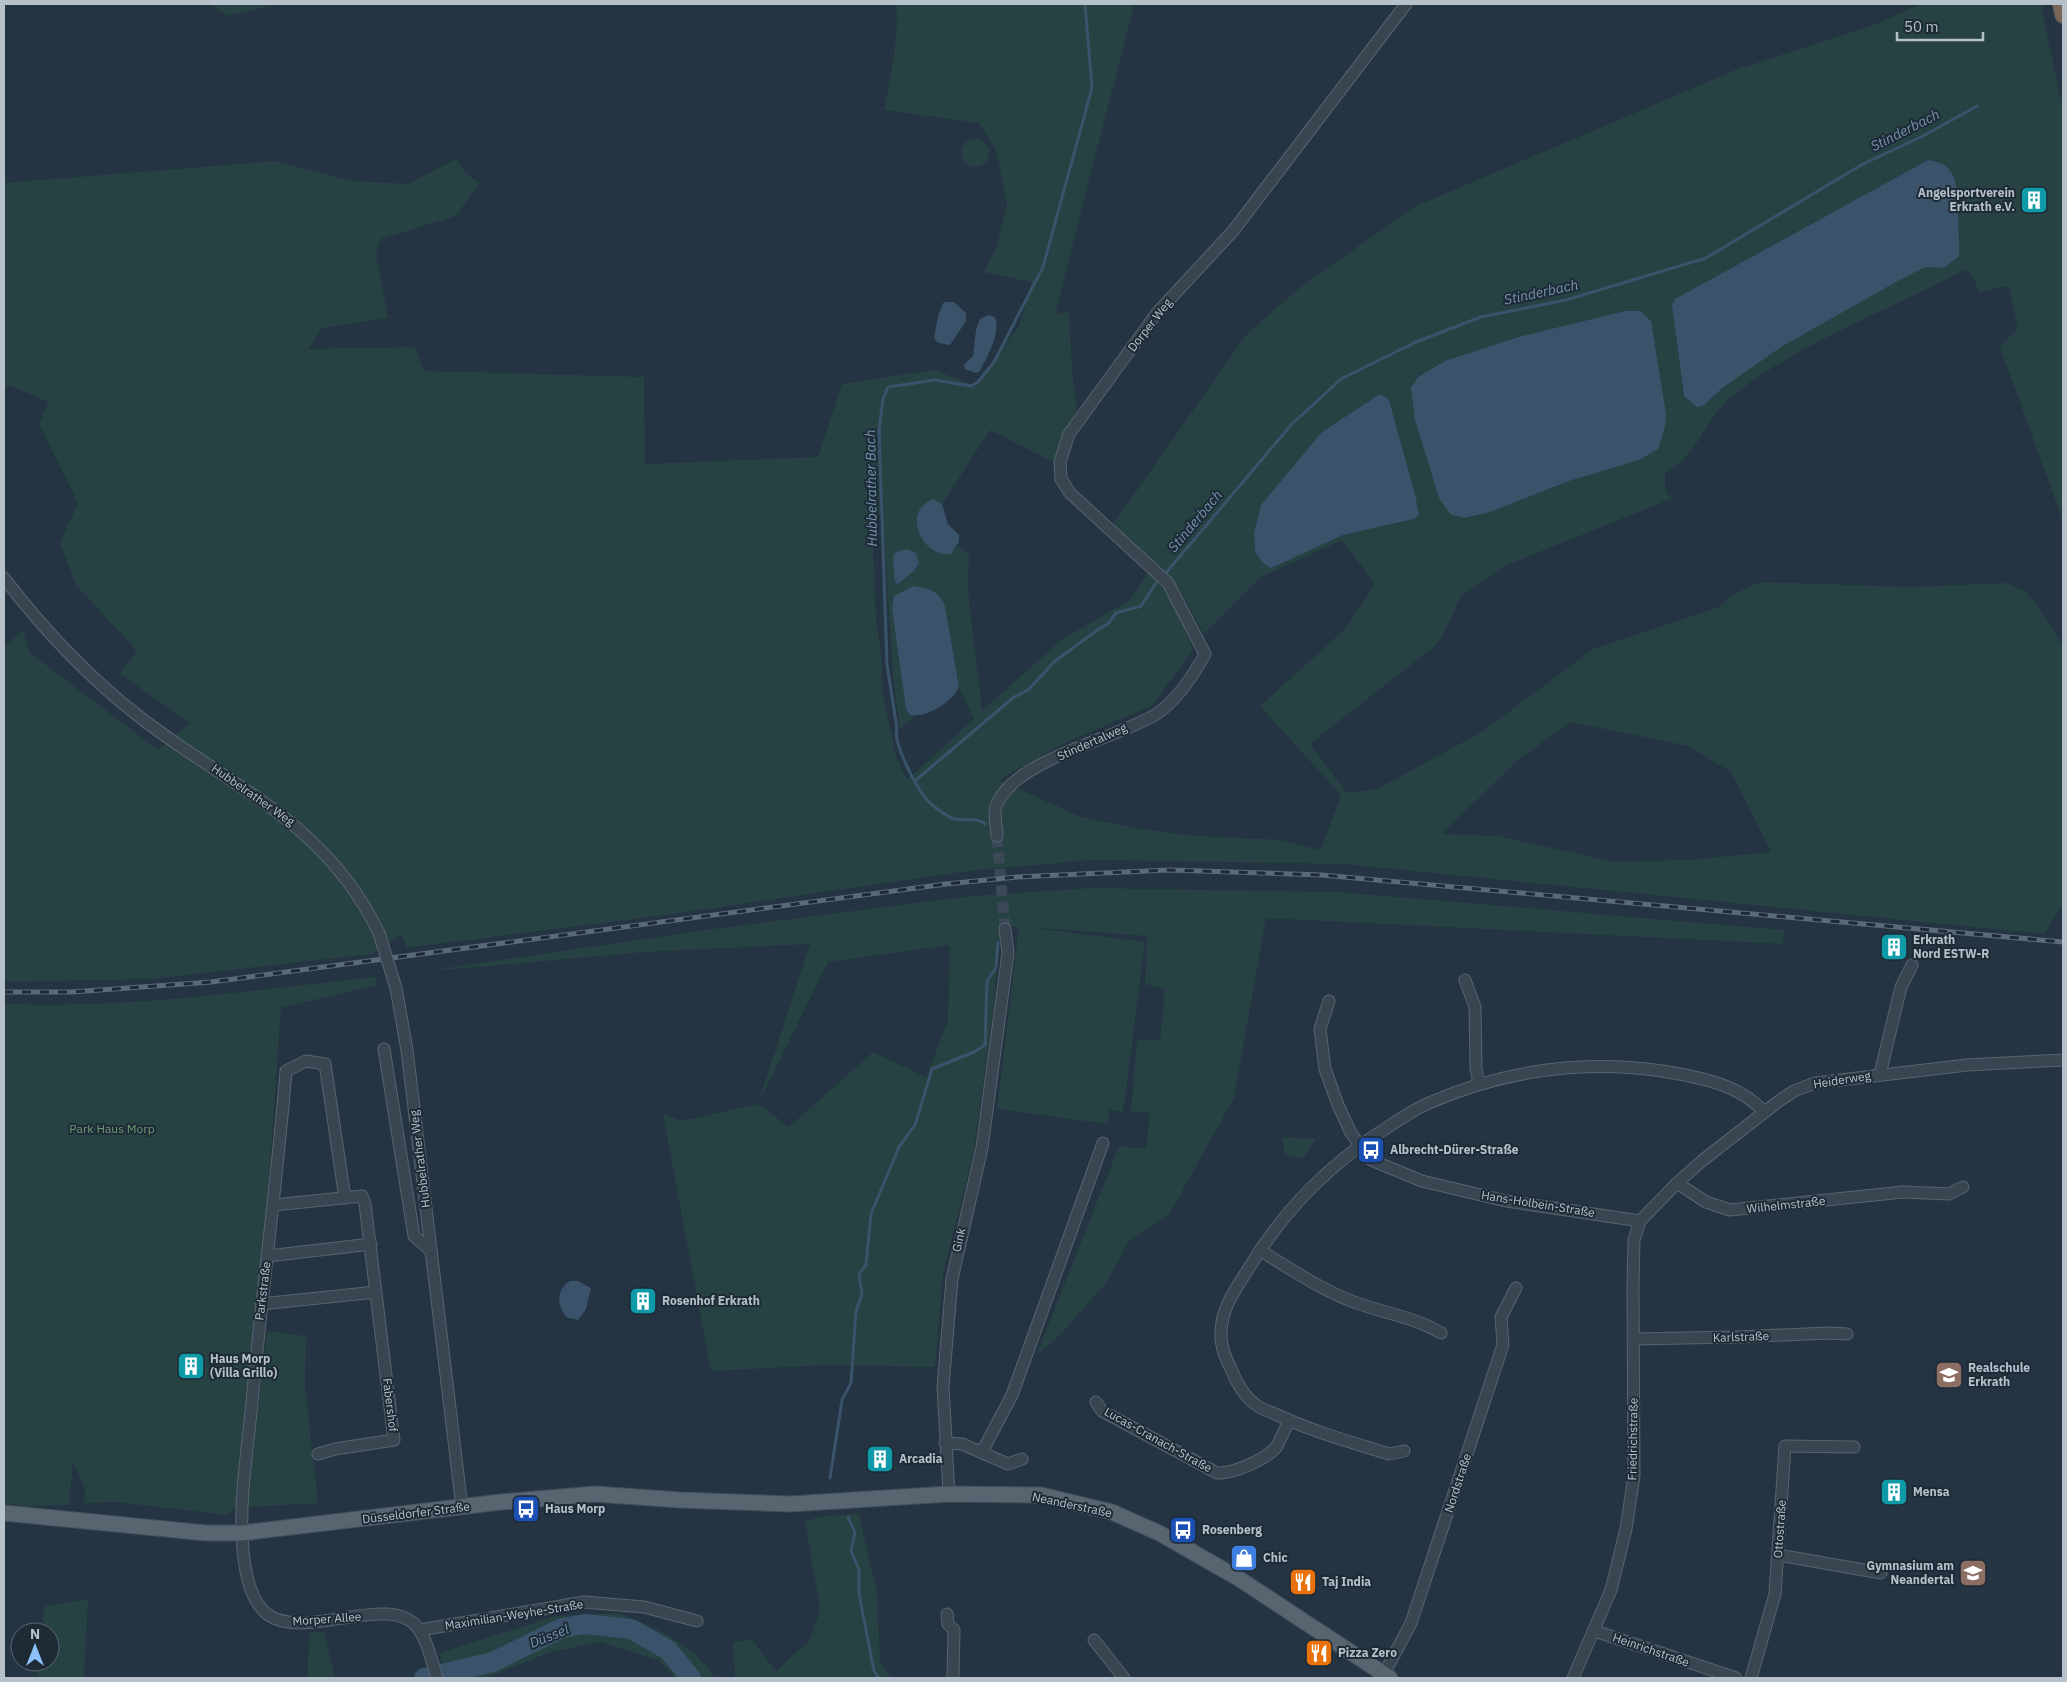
<svg xmlns="http://www.w3.org/2000/svg" width="2067" height="1682" viewBox="0 0 2067 1682" font-family="'IBM Plex Sans',sans-serif">
<rect width="100%" height="100%" fill="#253442"/>
<g fill="#274243" fill-rule="evenodd">
<polygon points="211,4 277,4 227,16"/>
<path d="M896,4H1134L1055,315L1069,311L1072,369L1077,417L1055,463L990,430L942,504L939,501L917,515L918,530L951,554L957,546L969,554L968,591L982,711L1061,640L1130,600L1148,572C1170,594 1183,620 1193,650L1152,706L1062,744L999,780L1081,817L1141,829L1195,836L1281,840L1321,850L1341,795L1260,706L1345,629L1375,584L1342,540L1261,577L1204,634L1179,589L1113,524L1246,335L1298,289L1414,207L1738,69L1877,24L1920,4H2041L2063,110V521L2000,347L2018,328L2009,286L1979,292L1975,281L1966,269C1888,311 1802,341 1732,396C1711,413 1702,441 1683,460C1678,465 1670,469 1665,473V489L1671,499L1505,566L1461,596L1443,635L1436,645L1310,744L1347,793L1377,789L1482,732L1593,649L1719,607L1734,594L1760,582L1910,587L2006,583L2025,591L2037,605L2063,646V904L2044,934L1344,864L1092,860L968,871L687,912L407,948L402,934L372,954L149,979L4,982V647L23,630L29,652L158,750L190,723L120,674L137,651L76,585L60,543L78,503L39,424L49,402L8,385L4,387V183L274,161L352,181L408,184L456,159L465,172L479,183L456,216L381,239L376,253L388,318L322,328L308,349L415,347L424,371L644,377L645,464L818,457L842,384L934,370L975,386L1019,326L1032,282L984,272L997,246L1007,205L996,150L979,123L884,110C891,74 899,40 896,4ZM1928,160L1938,161L1950,171L1960,236L1944,268L1925,267C1850,304 1767,349 1704,405L1684,396L1672,305L1675,299ZM1651,322L1655,354L1639,460L1569,481L1490,512L1430,469L1415,420L1418,377L1445,361ZM1380,394L1389,400L1416,498L1419,508L1414,519L1343,535L1271,568L1255,552L1254,533L1293,468L1322,432ZM871,500L883,520L893,676L900,729L916,716L910,715L906,709L892,609L945,606L959,687L974,719L907,780L896,756L882,689L881,653L876,619ZM1571,722L1688,746L1731,772L1771,852L1689,860L1615,862L1498,836L1442,834L1519,759Z"/>
<circle cx="975" cy="153" r="14"/>
<path d="M1092,888L1338,892L1784,930L1783,944L1266,918L1234,1098L1169,1215L1129,1241L1107,1282L1060,1335L1036,1356L1119,1146L1146,1149L1150,1113L1131,1111L1137,1040H1160L1165,989L1145,984L1147,936L1026,927L1145,942L1123,1112L1109,1110L1108,1124L997,1109L1019,927L1001,925L993,1010L973,1156L943,1272L935,1367L827,1365L711,1371L663,1114L682,1121L758,1104L810,944L644,952L420,972L705,930L971,896ZM950,945L948,1021L926,1077L873,1052L789,1127L758,1104L828,962Z"/>
<path d="M376,977V985L281,1008L267,1208L245,1418H257L267,1331L306,1336L305,1388L318,1503L233,1508L228,1515L116,1502L84,1503L85,1489L73,1461L69,1505L25,1506L4,1503V1004C129,1009 252,990 376,977Z"/>
<polygon points="1283,1137 1316,1139 1303,1159 1285,1155"/>
<polygon points="859,1514 877,1593 880,1661 891,1678 735,1678 733,1642 752,1640 776,1671 810,1640 820,1609 805,1521 824,1516"/>
<polygon points="88,1599 84,1678 37,1678 39,1662 50,1662 50,1632 42,1632 44,1606"/>
<path d="M618,1613C655,1628 693,1643 715,1678H675L658,1660L600,1642L548,1653L489,1677L446,1678L439,1653L556,1616Z"/>
<polygon points="310,1632 324,1632 335,1678 307,1678"/>
</g>
<g fill="#3a536b">
<path d="M1928,160C1960,163 1956,189 1958,214C1958,228 1960,242 1959,256L1944,268L1925,267L1896,282L1781,347L1724,387L1704,405L1697,407L1684,396L1672,305L1675,299Z"/>
<path d="M944,302H954L966,313V321L950,345L938,343L934,338C937,324 937,314 944,302Z"/>
<polygon points="1625,311 1640,311 1651,321 1666,414 1665,427 1658,449 1639,460 1569,481 1490,512 1464,518 1450,514 1439,498 1415,420 1411,388 1418,377 1445,361 1519,337"/>
<path d="M988,315L995,317C1001,333 987,357 980,371L976,373L965,369L964,365L973,356L976,330L980,319Z"/>
<polygon points="1380,394 1389,400 1416,498 1419,515 1414,519 1343,535 1278,565 1271,568 1264,564 1255,552 1254,533 1261,505 1322,432"/>
<path d="M933,499L942,504L948,524L959,535V542L951,554C923,558 900,512 933,499Z"/>
<polygon points="907,549 916,553 919,563 914,571 898,584 895,582 893,557 896,552"/>
<path d="M913,586C931,589 937,589 945,606L959,687C952,702 927,718 910,715L906,709L892,609L894,596Z"/>
<path d="M570,1281H578L591,1288L586,1309L578,1320L566,1317C557,1304 556,1290 570,1281Z"/>
</g>
<g fill="none" stroke-linecap="round" stroke-linejoin="round">
<g stroke="#3a536b" stroke-width="3">
<polyline points="1165,574 1292,424 1341,379 1416,342 1481,317 1566,300 1706,258 1863,164 1923,136 1977,106"/>
<polyline points="916,780 1014,697 1028,690 1054,662 1100,628 1108,624 1116,613 1141,606 1156,583"/>
<path d="M985,824C975,816 966,822 955,819C947,817 931,805 926,799C917,788 892,742 897,729L887,664L879,430L883,399L888,387L935,380L971,386L978,382L994,362L1043,267L1092,88L1085,4"/>
<polyline points="830,1478 842,1400 851,1383 856,1311 862,1294 859,1274 866,1265 871,1214 899,1147 915,1125 932,1069 974,1052 985,1045 987,981 996,968 998,942"/>
<polyline points="848,1517 855,1533 851,1551 859,1570 859,1594 874,1671 879,1678"/>
</g>
<polyline stroke="#3a536b" stroke-width="20" points="424,1678 493,1662 562,1628 585,1624 631,1629 668,1650 691,1678"/>
<polyline stroke="#3b4957" stroke-width="11" stroke-dasharray="11 5.5" stroke-linecap="butt" points="997,836 1005,929"/>
<g stroke="#57646f" stroke-width="13">
<g id="minor">
<path d="M4,578C44,630 89,678 141,718C233,789 324,820 379,933"/>
<path d="M997,836C997,828 993,814 996,806C1014,759 1113,740 1155,715C1177,701 1193,676 1205,654L1168,583L1070,493L1061,479L1060,462L1069,434L1157,313L1233,231L1406,4"/>
<polyline points="1465,980 1475,1007 1476,1069 1479,1083"/>
<polyline points="396,988 407,1050 462,1508"/>
<polyline points="1329,1001 1320,1029 1325,1069 1338,1105 1351,1133 1371,1160 1422,1181 1506,1201 1640,1221"/>
<polyline points="384,1049 414,1236 431,1251"/>
<polyline points="1880,1074 1901,987 1912,965"/>
<polyline points="1677,1183 1706,1202 1730,1210 1903,1192 1949,1194 1963,1187"/>
<path d="M345,1198L325,1064L306,1061L286,1071C277,1182 262,1292 252,1402C248,1446 240,1492 242,1536C243,1559 247,1598 267,1614C305,1643 394,1588 420,1631C429,1645 432,1663 437,1678"/>
<polyline points="274,1205 362,1196 365,1204 394,1440 335,1449 318,1454"/>
<path d="M1260,1250C1290,1269 1320,1289 1354,1302C1383,1313 1415,1317 1441,1333"/>
<polyline points="268,1256 371,1244"/>
<polyline points="261,1304 376,1292"/>
<polyline points="1634,1339 1736,1337 1829,1333 1847,1334"/>
<path d="M1096,1402L1102,1411L1217,1473C1232,1474 1268,1459 1277,1446C1281,1438 1285,1429 1289,1421"/>
<polyline points="945,1443 962,1444 1008,1464 1022,1459"/>
<path d="M1404,1451L1389,1454C1351,1442 1311,1431 1275,1414C1269,1411 1260,1409 1255,1404C1245,1397 1236,1382 1232,1371C1226,1359 1220,1346 1221,1333C1221,1309 1235,1290 1247,1271C1285,1208 1331,1162 1394,1123C1405,1116 1417,1108 1429,1103C1502,1071 1583,1059 1662,1071C1699,1077 1739,1084 1764,1112"/>
<polyline points="982,1452 1012,1395 1103,1143"/>
<polyline points="949,1494 943,1387 952,1279 982,1148 1008,953 1005,929"/>
<polyline points="1778,1555 1881,1573"/>
<polyline points="947,1614 948,1624 954,1630 953,1678"/>
<polyline points="420,1630 584,1602 644,1607 697,1621"/>
<polyline points="1595,1631 1736,1678"/>
<polyline points="1094,1640 1124,1678"/>
<polyline points="1384,1674 1411,1623 1503,1345 1501,1317 1516,1288"/>
<polyline points="1573,1678 1611,1590 1626,1529 1634,1476 1633,1287 1634,1240 1640,1221 1677,1183 1703,1160 1779,1101 1794,1091 1815,1083 1967,1065 2063,1060"/>
<polyline points="1751,1678 1775,1594 1785,1446 1854,1447"/>
</g>
</g>
<g stroke="#434f5b" stroke-width="17">
<polyline id="major" points="4,1513 206,1533 242,1533 501,1502 595,1494 680,1500 790,1504 949,1494 1041,1495 1112,1512 1161,1534 1238,1578 1390,1678"/>
</g>
<g stroke="#44515c" stroke-width="18">
<polyline id="highway" points="2061,4 2063,15"/>
</g>
<use href="#minor" stroke="#394651" stroke-width="11"/>
<use href="#major" stroke="#576571" stroke-width="15"/>
<use href="#highway" stroke="#786756" stroke-width="16"/>
<g stroke="#5b6a79" stroke-width="5">
<polyline id="rail" points="4,992 72,992 211,982 946,884 1017,877 1169,870 1322,875 2063,942"/>
</g>
<use href="#rail" stroke="#1e2b37" stroke-width="3" stroke-dasharray="9" stroke-linecap="butt"/>
<g stroke="#57646f" stroke-width="13" stroke-linecap="butt">
<polyline id="minor-bridge" points="379,933 396,988"/>
</g>
<use href="#minor-bridge" stroke="#394651" stroke-width="11"/>
</g>
<defs>
<g id="building-square" transform="scale(1.4375)"><rect x="-9" y="-9" width="18" height="18" rx="4" fill="#0f9aa8" stroke="#1e2b37"/><path d="M-4-6H4V6H1V3H-1V6H-4ZM-2.5-4.3h1.7v1.8h-1.7ZM.8-4.3h1.7v1.8H.8ZM-2.5-1h1.7V.8h-1.7ZM.8-1h1.7V.8H.8Z" fill="#fff"/></g>
<g id="bus-square" transform="scale(1.4375)"><rect x="-9" y="-9" width="18" height="18" rx="4" fill="#1a4fb4" stroke="#1e2b37"/><path d="M-5-6H5V4H4V6H2V4H-2V6H-4V4H-5ZM-3.5-4V0h7V-4ZM-3.5 1.2v1.5H-2V1.2ZM2 1.2v1.5H3.5V1.2Z" fill="#fff"/></g>
<g id="school-square" transform="scale(1.4375)"><rect x="-9" y="-9" width="18" height="18" rx="4" fill="#8d6e63" stroke="#1e2b37"/><path d="M0-5L7-2L0 1L-7-2ZM-4 1L0 2.5L4 1V4Q0 6-4 4Z" fill="#fff"/></g>
<g id="shop-square" transform="scale(1.4375)"><rect x="-9" y="-9" width="18" height="18" rx="4" fill="#3f7fe0" stroke="#1e2b37"/><path d="M-5-2.5h2.3a2.7 3.5 0 0 1 5.4 0H5L5.5 6h-11ZM-1.5-2.5h3a1.5 2.3 0 0 0-3 0Z" fill="#fff"/></g>
<g id="restaurant-square" transform="scale(1.4375)"><rect x="-9" y="-9" width="18" height="18" rx="4" fill="#e8710a" stroke="#1e2b37"/><path d="M-5-6h1v4h1v-4h1v4h1v-4h1v5L-1.5 .5V6h-2V.5L-5-1ZM5-6V6H3V1.5H1.5Q1.5-4 5-6Z" fill="#fff"/></g>
</defs>
<g fill-rule="evenodd">
<use href="#building-square" x="2034" y="200"/>
<use href="#building-square" x="1894" y="947"/>
<use href="#bus-square" x="1371" y="1150"/>
<use href="#building-square" x="643" y="1301"/>
<use href="#building-square" x="191" y="1366"/>
<use href="#school-square" x="1949" y="1375"/>
<use href="#building-square" x="880" y="1459"/>
<use href="#building-square" x="1894" y="1492"/>
<use href="#bus-square" x="526" y="1509"/>
<use href="#bus-square" x="1183" y="1530"/>
<use href="#shop-square" x="1244" y="1558"/>
<use href="#school-square" x="1973" y="1573"/>
<use href="#restaurant-square" x="1303" y="1582"/>
<use href="#restaurant-square" x="1319" y="1653"/>
</g>
<g text-anchor="middle" stroke-width="4" stroke-linejoin="round" paint-order="stroke">
<g font-size="12" font-weight="bold" fill="#b6c1cc" stroke="#1e2b37" text-anchor="start">
<text x="2015" y="197" text-anchor="end">Angelsportverein<tspan x="2015" dy="14">Erkrath e.V.</tspan></text>
<text x="1913" y="944">Erkrath<tspan x="1913" dy="14">Nord ESTW-R</tspan></text>
<text x="1390" y="1154">Albrecht-Dürer-Straße</text>
<text x="662" y="1305">Rosenhof Erkrath</text>
<text x="210" y="1363">Haus Morp<tspan x="210" dy="14">(Villa Grillo)</tspan></text>
<text x="1968" y="1372">Realschule<tspan x="1968" dy="14">Erkrath</tspan></text>
<text x="899" y="1463">Arcadia</text>
<text x="1913" y="1496">Mensa</text>
<text x="545" y="1513">Haus Morp</text>
<text x="1202" y="1534">Rosenberg</text>
<text x="1263" y="1562">Chic</text>
<text x="1954" y="1570" text-anchor="end">Gymnasium am<tspan x="1954" dy="14">Neandertal</tspan></text>
<text x="1322" y="1586">Taj India</text>
<text x="1338" y="1657">Pizza Zero</text>
</g>
<g font-size="12" fill="#b6c1cc" stroke="#1e2b37">
<text transform="translate(1150 325) rotate(-52)" y="4">Dorper Weg</text>
<text transform="translate(1092 742) rotate(-24)" y="4">Stindertalweg</text>
<text transform="translate(253 795) rotate(35)" y="4">Hubbelrather Weg</text>
<text transform="translate(1842 1080) rotate(-9)" y="4">Heiderweg</text>
<text transform="translate(420 1159) rotate(-97)" y="4">Hubbelrather Weg</text>
<text transform="translate(1538 1204) rotate(9)" y="4">Hans-Holbein-Straße</text>
<text transform="translate(1786 1205) rotate(-6)" y="4">Wilhelmstraße</text>
<text transform="translate(959 1240) rotate(-77)" y="4">Gink</text>
<text transform="translate(263 1291) rotate(-83)" y="4">Parkstraße</text>
<text transform="translate(1741 1337) rotate(-2)" y="4">Karlstraße</text>
<text transform="translate(390 1405) rotate(83)" y="4">Fabershof</text>
<text transform="translate(1633 1439) rotate(-89)" y="4">Friedrichstraße</text>
<text transform="translate(1158 1440) rotate(29)" y="4">Lucas-Cranach-Straße</text>
<text transform="translate(1458 1483) rotate(-72)" y="4">Nordstraße</text>
<text transform="translate(1072 1505) rotate(12)" y="4">Neanderstraße</text>
<text transform="translate(416 1513) rotate(-7)" y="4">Düsseldorfer Straße</text>
<text transform="translate(1780 1529) rotate(-86)" y="4">Ottostraße</text>
<text transform="translate(514 1615) rotate(-9)" y="4">Maximilian-Weyhe-Straße</text>
<text transform="translate(327 1619) rotate(-4)" y="4">Morper Allee</text>
<text transform="translate(1651 1650) rotate(19)" y="4">Heinrichstraße</text>
</g>
<g font-size="12" fill="#6d9d73" stroke="#1e2b37">
<text x="112" y="1133">Park Haus Morp</text>
</g>
<g font-size="14" font-style="italic" fill="#7594af" stroke="#1e2b37">
<text transform="translate(1905 130) rotate(-27)" y="5">Stinderbach</text>
<text transform="translate(1541 292) rotate(-12)" y="5">Stinderbach</text>
<text transform="translate(871 488) rotate(-91)" y="5">Hubbelrather Bach</text>
<text transform="translate(1195 521) rotate(-50)" y="5">Stinderbach</text>
<text transform="translate(549 1636) rotate(-22)" y="5">Düssel</text>
</g>
</g>
<rect width="2067" height="1682" fill="none" stroke="#b6c1cc" stroke-width="10"/>
<g transform="translate(35 1647)"><circle r="24" fill="#1e2b37" stroke="#5b6773"/>
<path d="M0-4L9 19L0 12L-9 19Z" fill="#8cc2fb"/>
<text y="-8" font-size="14" font-weight="bold" text-anchor="middle" fill="#b6c1cc">N</text>
</g>
<path d="M1897 32v8h86v-8" fill="none" stroke="#b6c1cc" stroke-width="2.5"/>
<text x="1904" y="32" font-size="15" fill="#b6c1cc" stroke="#1e2b37" stroke-width="4" paint-order="stroke">50 m</text>
</svg>
